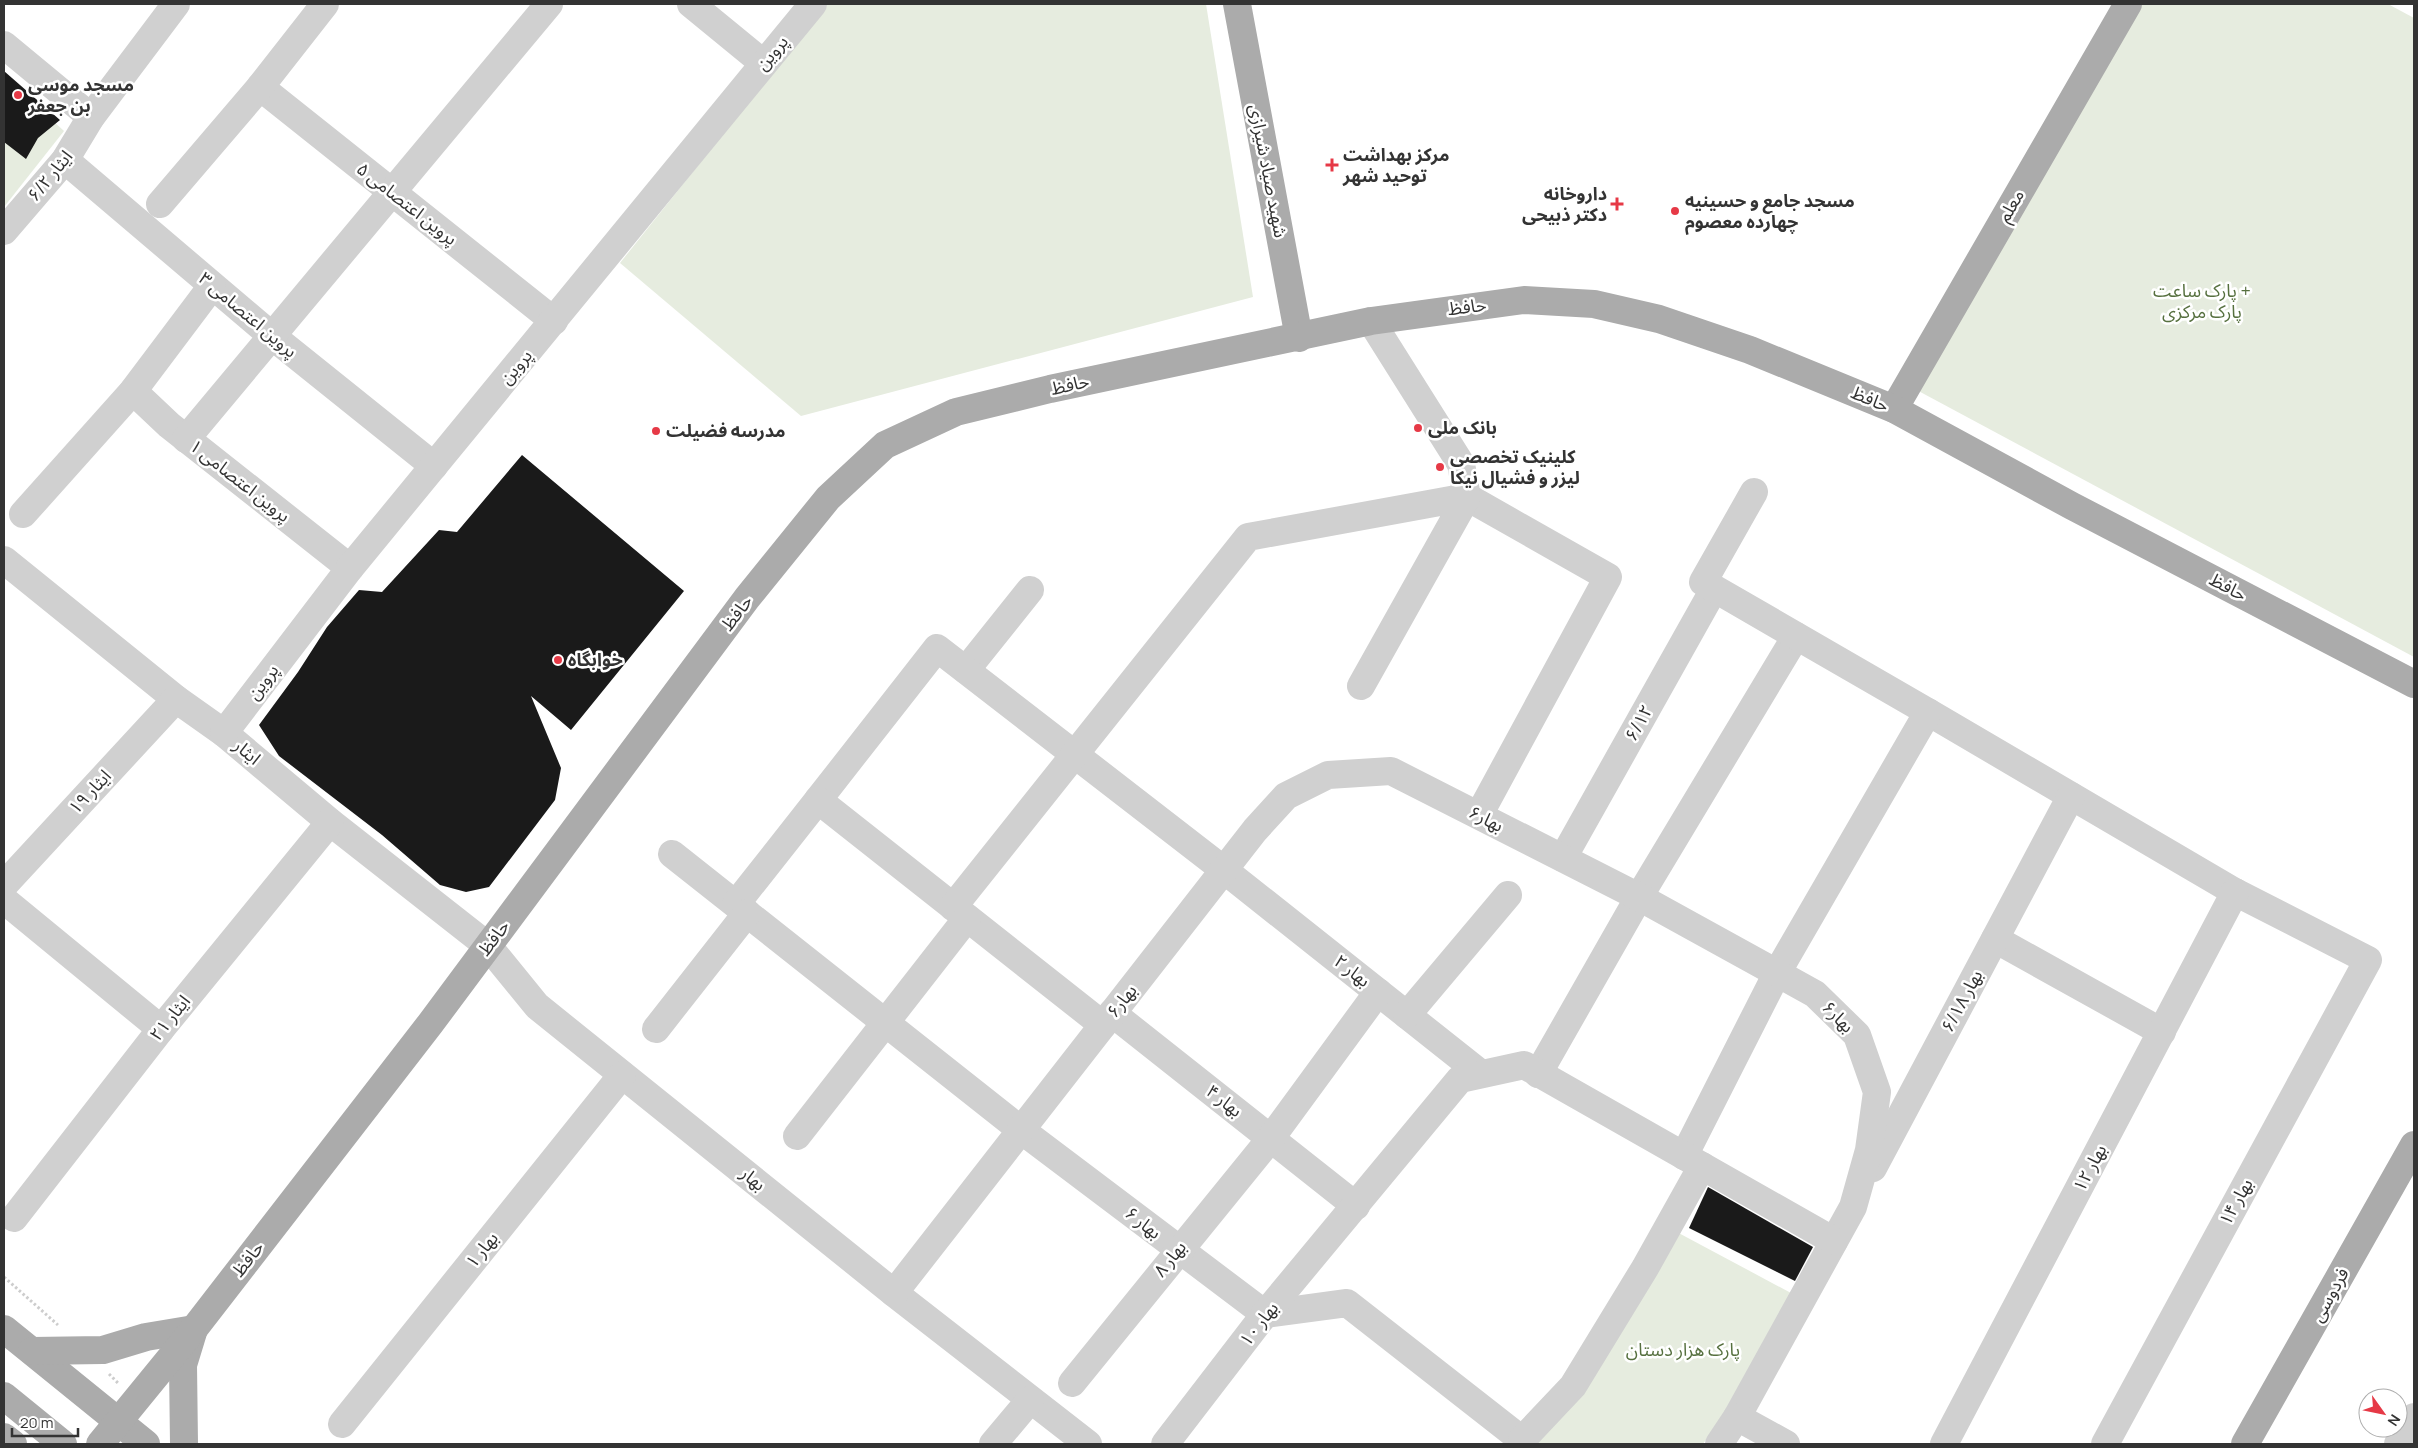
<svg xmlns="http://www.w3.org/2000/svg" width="2418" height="1448" viewBox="0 0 2418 1448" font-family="Manrope,'Noto Sans Arabic',sans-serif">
<rect width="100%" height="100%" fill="#fff"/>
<g fill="#e6ecdf">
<polygon points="827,4 1206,4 1253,297 801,416 620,263"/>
<polygon points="2125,4 2388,4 2414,18 2414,657 1911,387"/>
<polygon points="4,76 64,131 4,207"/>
<polygon points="1673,1230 1791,1293 1721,1418 1703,1444 1536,1444"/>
</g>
<g fill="#1a1a1a">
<polygon points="4,71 60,120 38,138 26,159 4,142"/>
<polygon points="522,455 684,591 571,730 531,696 561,768 555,800 489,887 466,892 440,885 382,835 279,756 259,725 298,672 327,627 359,590 382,592 439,530 457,532"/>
<polygon points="1708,1187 1813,1247 1795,1281 1689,1228"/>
</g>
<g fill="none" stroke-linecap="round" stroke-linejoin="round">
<g stroke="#cdcdcd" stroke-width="3" stroke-dasharray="2.5 2.5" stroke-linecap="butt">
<polyline points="4,1277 58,1325"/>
<polyline points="109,1374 119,1384"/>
</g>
<g stroke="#d0d0d0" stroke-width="28">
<polyline points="691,4 763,63"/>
<polyline points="4,45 91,117"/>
<polyline points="260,87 554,321"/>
<polyline points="65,160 272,336 434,466"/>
<polyline points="160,204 260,87 325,4"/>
<polyline points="4,231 65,160 91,117 176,4"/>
<polyline points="1371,321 1461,464 1467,497 1608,577 1479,815"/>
<polyline points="133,391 169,425 350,568"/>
<polyline points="186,439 549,4"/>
<polyline points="23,514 133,391 212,286"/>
<polyline points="4,560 176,699 224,733 330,822 488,946 537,1006 894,1293 1088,1444"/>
<polyline points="966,670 1030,590"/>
<polyline points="1928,712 2235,892 2368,960 2105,1444"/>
<polyline points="224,733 350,568 813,4"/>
<polyline points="818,800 937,648 1224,870 1480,1073"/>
<polyline points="672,854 1021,1130 1265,1314 1347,1303 1522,1440 1519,1444"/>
<polyline points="1563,858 1714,589"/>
<polyline points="4,885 176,699"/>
<polyline points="4,900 161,1029"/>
<polyline points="736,904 818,800 1103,1025"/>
<polyline points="953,907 1248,537 1467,497 1361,686"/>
<polyline points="1995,939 2162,1032"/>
<polyline points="1112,1013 1356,1206"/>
<polyline points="1407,1015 1508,895"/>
<polyline points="656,1029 747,913"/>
<polyline points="1538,1074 1639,897 1796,636"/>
<polyline points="797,1136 967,918"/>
<polyline points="1684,1156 1777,973 1928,712 1703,582 1754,492"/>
<polyline points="1873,1168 2071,796"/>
<polyline points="14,1218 161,1029 330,822"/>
<polyline points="894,1293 1255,830 1286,796 1328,775 1391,771 1639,897 1815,994 1857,1035 1877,1092 1869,1150 1853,1207 1737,1417"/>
<polyline points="1072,1383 1271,1138 1378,992"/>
<polyline points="342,1424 622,1075"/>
<polyline points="1522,1440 1573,1386 1645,1268 1702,1166"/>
<polyline points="993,1444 1030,1400"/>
<polyline points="1165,1444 1265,1314 1460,1079 1524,1065 1834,1241"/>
<polyline points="1719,1444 1737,1417 1786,1444"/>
<polyline points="1944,1444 2235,892"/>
<polyline points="2398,1444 2414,1417"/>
</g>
<g stroke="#ababab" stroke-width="28">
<polyline points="1237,4 1299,338"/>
<polyline points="1894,409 2128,4"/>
<polyline points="4,1329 146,1444"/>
<polyline points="32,1351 103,1350 146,1337 194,1329 183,1365 184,1444"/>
<polyline points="4,1396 63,1444"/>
<polyline points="4,1437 13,1444"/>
<polyline points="100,1444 194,1329 430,1024 747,598 828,498 885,445 956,412 1050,389 1371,321 1524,300 1594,304 1659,319 1750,350 1894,409 2072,506 2414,684"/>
<polyline points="2245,1444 2414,1145"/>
</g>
</g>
<g fill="#e63946" stroke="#fff" stroke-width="2">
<circle cx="18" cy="95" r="5"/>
<path d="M1329.5 157.5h5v5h5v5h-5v5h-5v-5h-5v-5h5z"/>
<path d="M1614.5 196.5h5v5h5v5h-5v5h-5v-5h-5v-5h5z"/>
<circle cx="1675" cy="211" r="5"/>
<circle cx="1418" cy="428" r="5"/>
<circle cx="656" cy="431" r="5"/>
<circle cx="1440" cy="467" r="5"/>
<circle cx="558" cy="660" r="5"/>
</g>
<g text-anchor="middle" stroke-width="5" stroke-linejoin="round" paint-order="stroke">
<g font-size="18" fill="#333" stroke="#fff">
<text transform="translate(772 53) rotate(-50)" y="6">پروین</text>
<text transform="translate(1268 171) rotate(79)" y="6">شهید صیاد شیرازی</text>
<text transform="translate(50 176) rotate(-51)" y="6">ایثار ۶/۲</text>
<text transform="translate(407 204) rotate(38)" y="6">پروین اعتصامی ۵</text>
<text transform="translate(2011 206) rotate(-60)" y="6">معلم</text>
<text transform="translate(1467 307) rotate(-7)" y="6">حافظ</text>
<text transform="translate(248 315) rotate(40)" y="6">پروین اعتصامی ۳</text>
<text transform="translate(516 367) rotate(-50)" y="6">پروین</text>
<text transform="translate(1070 385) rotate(-12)" y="6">حافظ</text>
<text transform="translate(1870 399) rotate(23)" y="6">حافظ</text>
<text transform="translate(240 481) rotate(38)" y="6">پروین اعتصامی ۱</text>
<text transform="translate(2228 587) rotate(28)" y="6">حافظ</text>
<text transform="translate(737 613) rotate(-53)" y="6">حافظ</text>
<text transform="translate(263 682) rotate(-53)" y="6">پروین</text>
<text transform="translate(1639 723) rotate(-61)" y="6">۶/۱۲</text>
<text transform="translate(247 752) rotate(40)" y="6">ایثار</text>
<text transform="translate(90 792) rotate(-47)" y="6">ایثار ۱۹</text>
<text transform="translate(1486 819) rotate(27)" y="6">بهار۶</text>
<text transform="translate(494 938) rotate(-53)" y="6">حافظ</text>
<text transform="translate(1352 971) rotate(38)" y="6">بهار ۲</text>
<text transform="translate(1122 1001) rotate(-52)" y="6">بهار۶</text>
<text transform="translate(1962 1001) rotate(-62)" y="6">بهار ۶/۱۸</text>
<text transform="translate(1838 1017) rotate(45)" y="6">بهار۶</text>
<text transform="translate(170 1018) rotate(-51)" y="6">ایثار ۲۱</text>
<text transform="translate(1224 1101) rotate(38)" y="6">بهار ۴</text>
<text transform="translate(2090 1168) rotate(-62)" y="6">بهار ۱۲</text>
<text transform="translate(753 1179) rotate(39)" y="6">بهار</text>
<text transform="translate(2236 1202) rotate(-61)" y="6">بهار ۱۴</text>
<text transform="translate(1143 1223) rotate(38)" y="6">بهار ۶</text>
<text transform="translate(482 1250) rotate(-51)" y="6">بهار ۱</text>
<text transform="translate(248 1259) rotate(-52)" y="6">حافظ</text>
<text transform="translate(1170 1259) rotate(-51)" y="6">بهار ۸</text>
<text transform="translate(2330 1295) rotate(-61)" y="6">فردوسی</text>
<text transform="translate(1259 1324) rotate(-52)" y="6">بهار ۱۰</text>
</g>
<g font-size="18" font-weight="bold" fill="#333" stroke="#fff" text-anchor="start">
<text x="28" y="91">مسجد موسی<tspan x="28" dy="21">بن جعفر</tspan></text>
<text x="1343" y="161">مرکز بهداشت<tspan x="1343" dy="21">توحید شهر</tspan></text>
<text x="1607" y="200" text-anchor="end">داروخانه<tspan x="1607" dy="21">دکتر ذبیحی</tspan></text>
<text x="1685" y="207">مسجد جامع و حسینیه<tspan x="1685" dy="21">چهارده معصوم</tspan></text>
<text x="1428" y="434">بانک ملی</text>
<text x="666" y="437">مدرسه فضیلت</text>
<text x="1450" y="463">کلینیک تخصصی<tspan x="1450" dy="21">لیزر و فشیال نیکا</tspan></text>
<text x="568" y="666">خوابگاه</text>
</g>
<g font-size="18" fill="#56703f" stroke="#fff">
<text x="2202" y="297">پارک ساعت +<tspan x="2202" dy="21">پارک مرکزی</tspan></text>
<text x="1683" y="1356">پارک هزار دستان</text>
</g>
</g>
<rect width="2418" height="1448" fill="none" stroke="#333333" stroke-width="10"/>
<g transform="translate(2383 1413) rotate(123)"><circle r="24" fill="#ffffff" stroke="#adadad"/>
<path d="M0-4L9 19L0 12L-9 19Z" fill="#e63946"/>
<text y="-8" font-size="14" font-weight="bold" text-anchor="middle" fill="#333333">N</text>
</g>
<path d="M12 1428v8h66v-8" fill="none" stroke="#333333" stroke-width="2.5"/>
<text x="20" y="1428" font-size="15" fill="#333333" stroke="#ffffff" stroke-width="4" paint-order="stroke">20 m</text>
</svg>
